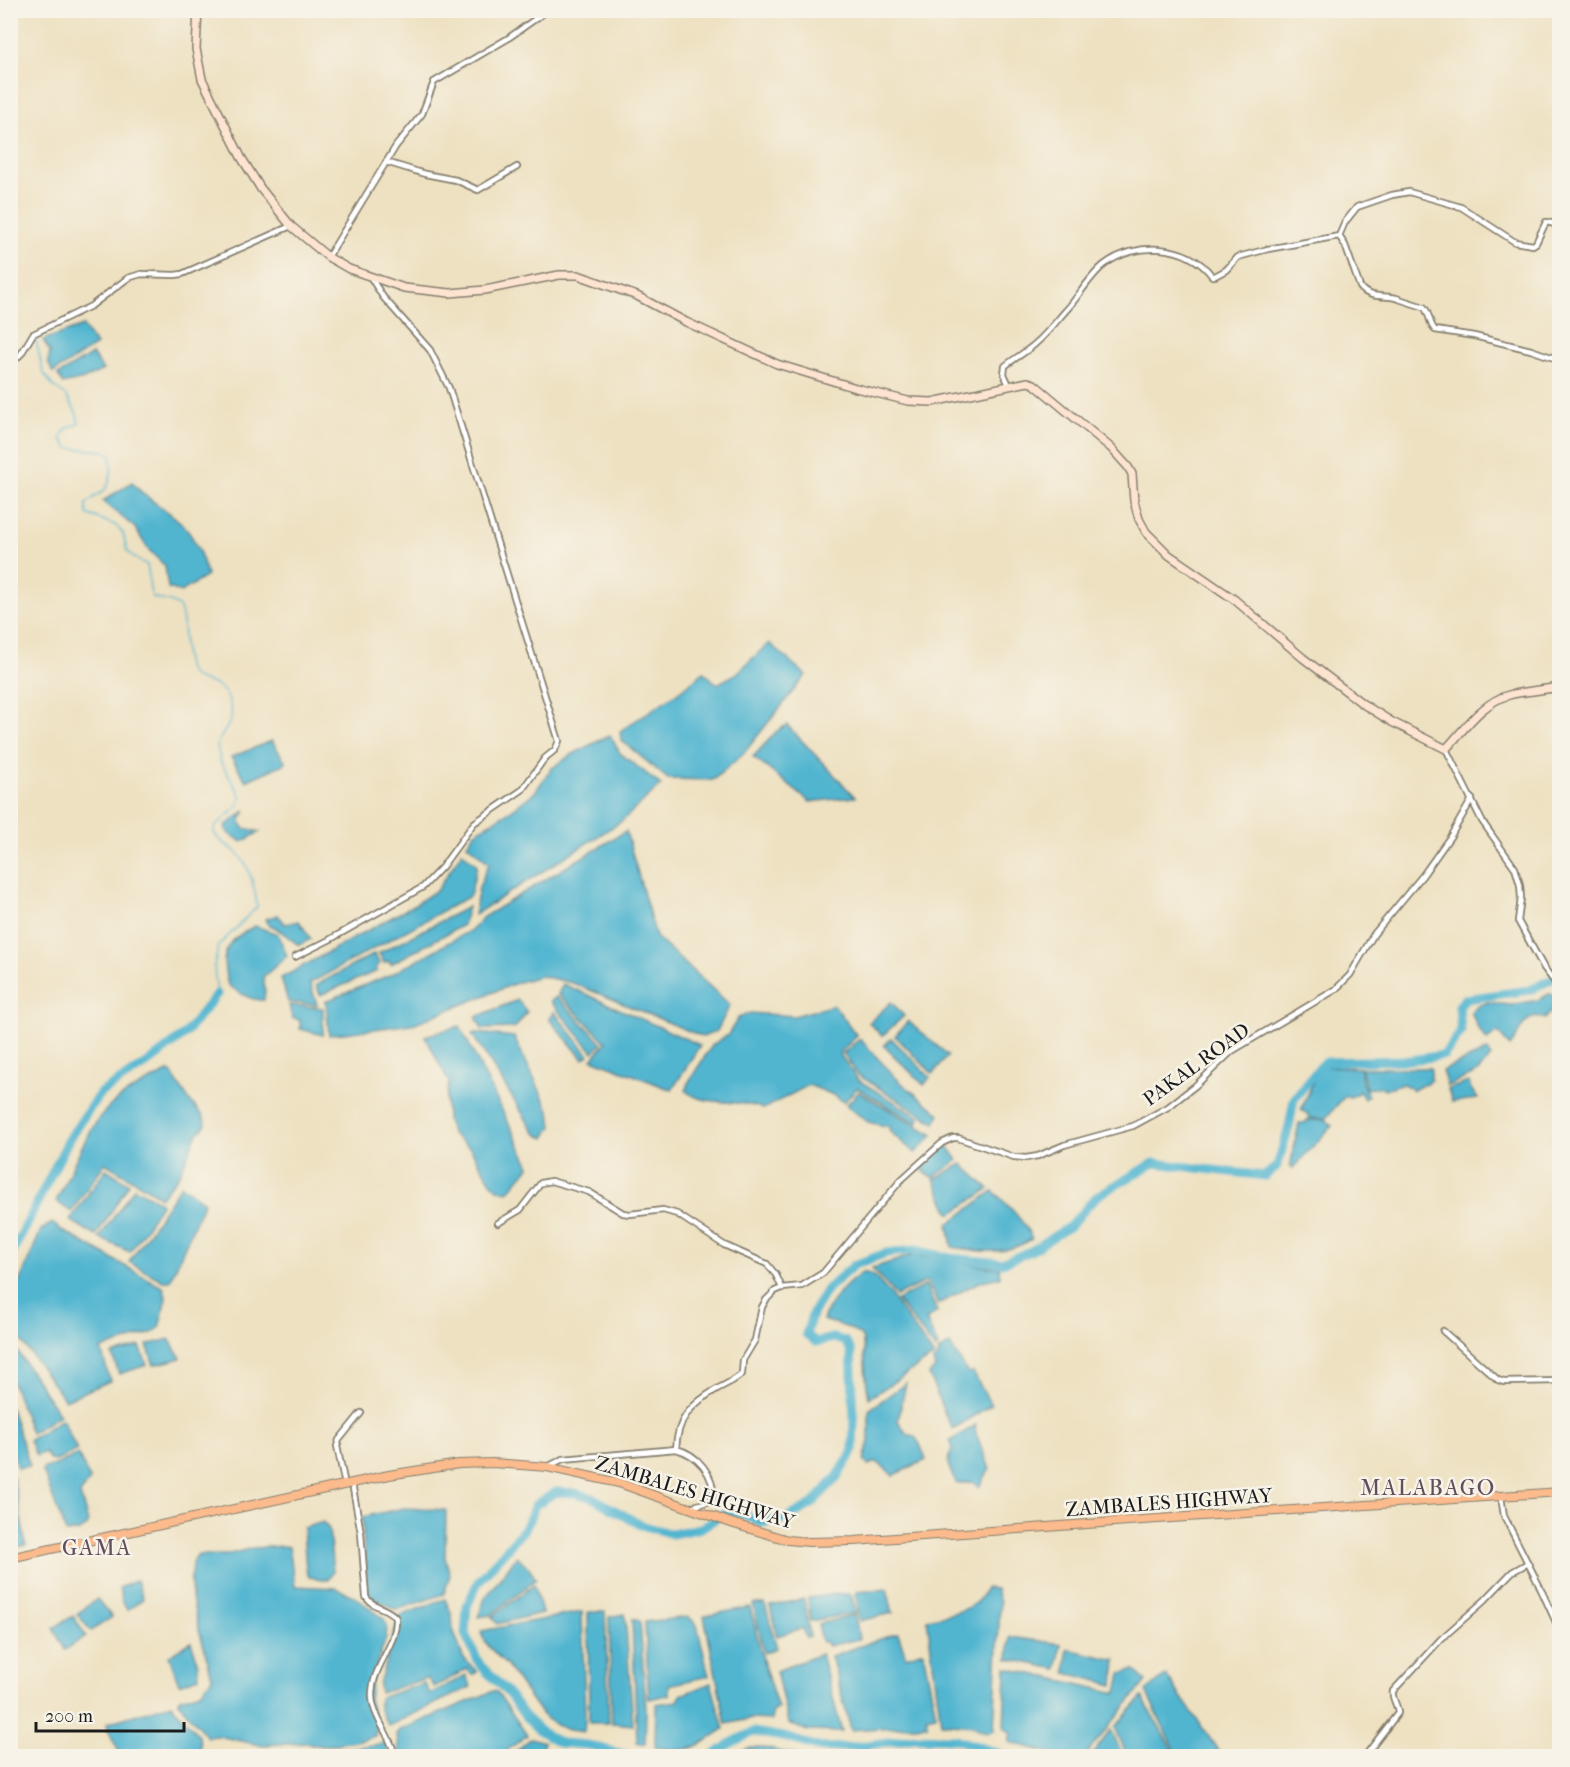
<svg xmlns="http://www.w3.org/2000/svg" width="1570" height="1767" viewBox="0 0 1570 1767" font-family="'IM FELL French Canon',serif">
<rect width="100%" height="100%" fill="#f7f3e8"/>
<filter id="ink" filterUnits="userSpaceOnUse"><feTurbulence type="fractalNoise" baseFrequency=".0167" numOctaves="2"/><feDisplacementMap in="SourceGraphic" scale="12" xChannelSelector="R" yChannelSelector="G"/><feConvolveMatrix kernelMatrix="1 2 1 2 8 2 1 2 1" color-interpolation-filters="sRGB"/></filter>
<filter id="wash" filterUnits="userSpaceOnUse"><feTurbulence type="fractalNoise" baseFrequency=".008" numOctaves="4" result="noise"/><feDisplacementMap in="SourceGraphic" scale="24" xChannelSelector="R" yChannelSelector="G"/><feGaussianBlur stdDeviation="1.35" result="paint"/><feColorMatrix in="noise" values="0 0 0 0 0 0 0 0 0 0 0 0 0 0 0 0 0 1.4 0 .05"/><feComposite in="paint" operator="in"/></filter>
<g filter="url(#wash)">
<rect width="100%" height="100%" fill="#eee1c1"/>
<g fill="#51b5d0" stroke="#366876" stroke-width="1.5">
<polygon points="83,326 96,345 53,373 48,362 50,352 43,340"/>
<polygon points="92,354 103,370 84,379 63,384 58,375"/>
<path d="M132,482C147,501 163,506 179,521C195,536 202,556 207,576L181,592L168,588L165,566L148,549L135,528L103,501Z"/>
<polygon points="769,643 806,675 744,753 713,780 668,779 621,740 620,731 677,693 704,672 717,684 736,674"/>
<polygon points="787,725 855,797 810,802 753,757 778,730"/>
<polygon points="610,735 620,753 661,785 622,821 474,915 479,887 489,863 467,844 474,833 510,811 535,792 551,769 571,755"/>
<polygon points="272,741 286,763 246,781 231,757"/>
<polygon points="246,810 240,822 244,828 260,832 242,842 228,833 225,826"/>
<polygon points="626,831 656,937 730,1005 717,1031 703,1037 573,983 541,976 519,982 413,1024 329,1035 326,1001 392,974 473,929 483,917"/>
<polygon points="462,852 477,865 470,896 310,983 317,1005 288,1002 281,978 414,905 437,890"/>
<polygon points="468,907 463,925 391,964 389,961 384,963 379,953"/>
<path d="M278,915L285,924L299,921L311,939L299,945C288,938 281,929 268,924L266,919Z"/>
<path d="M255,926L278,934L287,956L263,977L265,989L264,1000C251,1001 238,992 228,985C219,953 225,941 255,926Z"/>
<polygon points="374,954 380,964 376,967 377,971 320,995 316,985"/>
<polygon points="563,984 700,1045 672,1090 592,1059 606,1042 558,994"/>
<path d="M1551,993L1559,1002L1545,1019L1535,1016C1518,1025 1521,1033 1510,1047L1498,1032L1487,1040L1478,1028L1471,1012L1478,1006L1488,1002L1510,1005L1538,1000Z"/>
<polygon points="557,997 602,1043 593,1052 550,1001"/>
<polygon points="518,1000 527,1012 515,1028 482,1029 476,1017"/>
<polygon points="891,1002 904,1016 882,1036 869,1023"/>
<polygon points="289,1005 323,1008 323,1035 300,1029 300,1020 292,1018"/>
<path d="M834,1005L857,1036L839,1053L858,1080L919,1117L918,1124L857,1088L844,1102L833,1095L809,1085L763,1109C741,1098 704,1107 686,1091L688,1083L712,1045L728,1035L738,1018L750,1013L794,1016Z"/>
<polygon points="554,1012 589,1055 583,1059 549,1019"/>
<polygon points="908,1021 948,1055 933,1074 895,1036"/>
<polygon points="460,1026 530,1166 508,1192 499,1190 491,1182 470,1148 452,1134 447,1120 446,1100 449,1082 425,1036"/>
<polygon points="477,1033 514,1037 550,1112 552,1126 545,1138 538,1135 533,1130 472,1034"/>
<polygon points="891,1038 930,1077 924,1085 884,1046"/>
<polygon points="860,1039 899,1081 940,1114 935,1123 858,1075 843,1053"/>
<path d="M1488,1050L1491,1057L1477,1073L1447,1086L1442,1071C1457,1063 1473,1058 1488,1050Z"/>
<polygon points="1325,1066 1360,1068 1362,1082 1368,1096 1364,1099 1360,1092 1350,1097 1345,1096 1325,1119 1309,1118 1308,1114 1301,1110 1317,1073"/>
<path d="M1361,1068H1431V1080L1412,1091C1404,1079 1396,1086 1385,1090L1380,1087L1366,1089Z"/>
<path d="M170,1071L189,1100L203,1116L206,1124L196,1136L180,1173L161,1197L105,1163L71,1212L56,1201C71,1173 85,1132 106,1110C120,1094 151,1080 170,1071Z"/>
<polygon points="1469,1082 1471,1089 1478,1099 1452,1102 1448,1089"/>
<polygon points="859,1092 862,1094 933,1135 915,1153 889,1131 890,1127 868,1122 846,1105"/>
<polygon points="1307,1120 1327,1120 1332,1126 1293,1168 1290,1167 1299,1123 1305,1123"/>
<polygon points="947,1145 958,1160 934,1177 927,1175 922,1169 938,1152"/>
<path d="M962,1164L989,1189L951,1214C945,1208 939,1188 934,1179Z"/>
<polygon points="106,1169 129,1184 96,1236 70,1220"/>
<polygon points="181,1185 204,1202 170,1281 163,1281 129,1262"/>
<polygon points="134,1188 159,1201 161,1205 130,1252 99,1238"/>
<path d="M993,1191C1008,1205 1024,1220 1032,1239C1004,1256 983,1252 952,1247L948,1224Z"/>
<polygon points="52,1223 63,1231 164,1288 166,1298 159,1328 152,1333 101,1349 110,1381 65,1400 11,1327 11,1302 41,1230"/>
<polygon points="913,1255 988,1267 999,1267 1000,1277 979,1282 938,1304 927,1281 896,1296 872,1268"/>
<path d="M863,1272L873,1275L890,1294L934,1356L869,1398C864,1377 866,1357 862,1337L849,1328L823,1320C828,1302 848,1282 863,1272Z"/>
<polygon points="926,1285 937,1312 926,1320 938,1346 935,1349 897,1300"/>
<polygon points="169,1339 181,1358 154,1365 147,1345"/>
<polygon points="11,1342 60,1415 31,1433 11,1379"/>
<path d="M950,1345L968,1373L973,1372L991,1405L953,1429C944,1417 936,1390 929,1375L935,1368L933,1361L939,1356L938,1351Z"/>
<polygon points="140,1346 147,1365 119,1374 112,1355"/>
<polygon points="906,1383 898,1421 906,1433 915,1437 920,1444 926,1460 893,1475 877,1462 868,1465 864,1460 869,1441 869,1410"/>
<polygon points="10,1408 11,1408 30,1466 17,1468 11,1444"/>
<polygon points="62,1419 77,1450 56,1461 50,1460 45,1452 36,1456 29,1440"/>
<path d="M976,1425L975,1431L990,1469L979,1487L972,1482L957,1484C950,1470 944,1464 952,1450L950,1441Z"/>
<polygon points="78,1454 90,1480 80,1494 88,1522 87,1526 80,1531 66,1533 42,1469 58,1464"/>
<polygon points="13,1477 26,1545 11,1549 10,1478"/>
<polygon points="404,1508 446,1510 445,1557 450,1575 444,1594 396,1610 367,1595 362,1517"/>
<polygon points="323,1522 329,1529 333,1572 328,1580 309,1577 306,1569 303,1528"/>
<path d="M284,1546L289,1547L295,1586L336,1588L355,1597L383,1618L387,1626L386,1638L372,1677L369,1699L377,1727L375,1736L361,1740L323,1746L308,1743L260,1745L218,1736L207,1737L178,1702L181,1698L201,1692L212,1678C207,1650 177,1576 198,1555H226L253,1548Z"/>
<polygon points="517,1556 528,1567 536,1579 491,1615 478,1617 485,1598"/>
<polygon points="137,1580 143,1599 127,1610 122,1601 119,1588"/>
<polygon points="534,1585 542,1613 497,1624 492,1617"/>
<path d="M986,1588L996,1589L1000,1603L994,1730L986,1733L973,1726L941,1723L927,1619C949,1614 977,1612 986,1588Z"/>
<polygon points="887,1589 893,1613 859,1621 856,1592"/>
<polygon points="836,1594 851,1594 856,1613 810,1621 808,1598"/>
<polygon points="97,1599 112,1617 91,1631 77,1614"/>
<polygon points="445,1599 452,1615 453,1629 463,1657 477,1672 472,1675 467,1669 434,1687 427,1678 380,1693 379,1684 399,1616"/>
<polygon points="804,1599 810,1637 806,1638 803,1628 777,1636 770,1606"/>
<polygon points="753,1604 765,1604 777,1648 764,1653"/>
<polygon points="750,1607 765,1668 778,1708 772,1712 772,1720 749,1719 726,1724 704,1616"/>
<polygon points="582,1612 585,1719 584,1732 569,1730 556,1725 542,1715 507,1666 489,1647 482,1636 481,1631"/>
<polygon points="588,1612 605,1612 609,1723 589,1723"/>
<polygon points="625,1614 633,1725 612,1723 609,1617"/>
<polygon points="855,1615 859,1639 828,1646 826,1642 822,1642 818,1624"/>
<polygon points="73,1616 86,1636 65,1650 53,1628"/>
<polygon points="689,1617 697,1625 709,1676 669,1685 669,1695 649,1699 645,1622"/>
<polygon points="632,1619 640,1621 646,1710 645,1744 637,1742"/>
<polygon points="898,1633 906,1657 923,1651 936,1715 926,1717 928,1725 851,1730 831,1656"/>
<polygon points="1010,1637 1061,1644 1057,1669 1008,1659"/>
<polygon points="191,1642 197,1659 199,1677 179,1684 169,1656"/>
<polygon points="1067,1649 1116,1660 1114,1685 1066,1673"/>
<polygon points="821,1654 842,1732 808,1731 788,1723 776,1671"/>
<polygon points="1006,1668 1117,1693 1121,1673 1134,1670 1146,1681 1085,1756 1060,1756 1009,1742 1011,1732 1004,1729"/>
<polygon points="466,1675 471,1687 388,1726 379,1709 379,1698 424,1683 430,1694"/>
<polygon points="1166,1675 1222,1756 1178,1756 1146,1692"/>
<path d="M711,1683L724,1729C694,1748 692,1754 655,1747L656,1704L678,1701L681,1695Z"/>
<polygon points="493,1691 497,1692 527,1735 500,1756 400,1756 397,1734 400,1730"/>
<polygon points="1142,1697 1173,1750 1176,1756 1127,1756 1115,1727"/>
<polygon points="171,1704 199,1736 201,1756 121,1756 108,1730 107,1723"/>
<polygon points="1111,1730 1123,1756 1091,1756"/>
<polygon points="531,1738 544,1742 540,1756 510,1756"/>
<polygon points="386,1743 389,1756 270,1756 296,1752 308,1754"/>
<polygon points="760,1747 802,1756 731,1756 748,1748"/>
</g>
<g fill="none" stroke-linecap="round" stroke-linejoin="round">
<path stroke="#51b5d0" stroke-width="1.5" d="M36,340L43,372L52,385L66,396L76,412L79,423L66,429L61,438L68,448L105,451L111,455C112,466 113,484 102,492C97,496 91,499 86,504L87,514L115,525L123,533L127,551L136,559L147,565C150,576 148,586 152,597C159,600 172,601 178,606C186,612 182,656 188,669C197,688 220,675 229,701C231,706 232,714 231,719C228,727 221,736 217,744L220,761L241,796L238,806L215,827L214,833C220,843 226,844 235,851C250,864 255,888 257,907L219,945L214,966L217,994"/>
<g stroke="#51b5d0" stroke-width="9">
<polyline points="10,1257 69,1139 100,1093 148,1063 185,1034 217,994"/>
<polyline points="631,1756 588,1745 560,1743 540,1731 527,1719 508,1693 480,1665 465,1634 467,1606 478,1582 526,1527 535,1505 556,1492 575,1493 593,1498 641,1525 672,1534 701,1528 725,1513 743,1514 760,1523 787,1518 812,1504 837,1477 853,1451 854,1418 851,1351 845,1341 833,1338 816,1342 806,1334 813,1312 827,1289 854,1265 886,1253 915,1250 950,1258 1002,1263 1031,1251 1070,1226 1097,1196 1154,1163 1265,1176 1277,1166 1289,1127 1294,1099 1324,1062 1411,1060 1444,1055 1461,1032 1459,1006 1465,999 1530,990 1560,975"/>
<polyline points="713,1756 729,1744 753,1732 784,1737 821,1748 854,1747 916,1738 955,1739 1007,1756"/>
</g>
</g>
</g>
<g filter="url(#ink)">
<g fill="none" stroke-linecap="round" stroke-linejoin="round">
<g stroke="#857e6e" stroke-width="8">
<g id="street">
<polyline points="386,162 425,174 456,180 478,190 517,167"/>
<path d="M1339,236L1345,245L1360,287C1369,299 1383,295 1396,298C1405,301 1414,304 1424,307C1430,314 1429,324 1435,330L1474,336L1531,350L1560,360"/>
<polyline points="1339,236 1345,222 1357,207 1392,195 1409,192 1461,207 1515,242 1533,245 1536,243 1546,222 1560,225"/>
<polyline points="328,257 396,146 422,114 434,82 507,39 548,10"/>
<polyline points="10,365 21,354 33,334 91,306 128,278 141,274 175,275 182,274 291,226"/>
<path d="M1009,385L1004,374L1005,366C1015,358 1026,352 1035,344C1048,333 1058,319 1069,307C1080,294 1091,275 1104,265C1135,241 1188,243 1212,276H1215L1226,270L1238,257L1268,249L1339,236"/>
<polyline points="1446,749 1482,821 1515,868 1520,885 1521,898 1518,921 1544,968 1560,989"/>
<polyline points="295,957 329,940 423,887 442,867 474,823 522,790 545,758 555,750 559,741 449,388 430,350 383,297 371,278"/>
<polyline points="498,1223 520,1210 541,1183 551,1181 589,1192 623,1213 630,1214 663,1210 677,1214 724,1245 767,1264 776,1275 782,1288"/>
<polyline points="1443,1331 1498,1380 1504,1382 1560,1381"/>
<path d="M676,1449C677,1419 691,1404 717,1389C726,1384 734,1381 742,1374L743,1360L755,1340L762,1307L766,1300L775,1291L782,1288L802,1286L823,1273L901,1180L942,1143L953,1138H958L1014,1157L1026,1158L1038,1156L1064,1145L1133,1126L1168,1107L1195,1086L1232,1051L1335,990L1350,975L1374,934L1423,875L1450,837L1472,799"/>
<path d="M547,1467L563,1459L676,1449C697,1454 715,1475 713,1497L707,1502L691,1507"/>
<path d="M352,1483L361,1533L366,1597C372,1608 388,1607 396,1618C398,1644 372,1666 372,1695C372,1717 391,1735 395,1756"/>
<polyline points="345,1485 337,1446 339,1440 361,1413"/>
<polyline points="1501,1496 1504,1516 1538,1583 1560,1631"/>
<path d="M1365,1756L1398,1713C1398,1705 1391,1698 1393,1691L1441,1639L1484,1601L1512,1572L1528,1563"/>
</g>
</g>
<g stroke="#857e6e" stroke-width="10">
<path id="secondary" d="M198,10L196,49L202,79L241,157L261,189L291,226L328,257L349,269L404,288L450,293L485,290L559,275H578L637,296L686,322L777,364L856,388L908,401L932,402L1028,382L1034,384L1111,448L1128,467L1132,474L1134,501L1139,519L1146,532L1169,555L1235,600L1303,658L1363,704L1392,722L1446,749C1464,730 1482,702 1509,695C1525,691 1543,690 1560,687"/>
</g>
<g stroke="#857e6e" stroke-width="10">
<polyline id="primary" points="10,1558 389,1475 459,1464 493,1463 547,1467 619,1483 734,1524 788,1540 809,1542 854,1541 1128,1521 1560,1492"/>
</g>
<use href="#street" stroke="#fff" stroke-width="4.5"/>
<use href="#secondary" stroke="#fde4d1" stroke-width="7"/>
<use href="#primary" stroke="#fbbb8c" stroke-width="8"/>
</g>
</g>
<g text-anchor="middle" stroke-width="5" stroke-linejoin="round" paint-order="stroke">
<g font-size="20" fill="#1c1c1c" stroke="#f7f3e8">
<text transform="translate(1196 1064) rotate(-36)" y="7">PAKAL ROAD</text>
<text transform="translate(695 1492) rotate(17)" y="7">ZAMBALES HIGHWAY</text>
<text transform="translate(1169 1502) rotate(-4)" y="7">ZAMBALES HIGHWAY</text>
</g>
<g font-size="22" letter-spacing="1.5" fill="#624f5c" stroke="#f7f3e8">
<text x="1428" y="1495">MALABAGO</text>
<text x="97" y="1555">GAMA</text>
</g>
</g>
<rect width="1570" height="1767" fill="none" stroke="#f7f3e8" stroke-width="36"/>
<path d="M36 1722v9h148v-9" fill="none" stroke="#1c1c1c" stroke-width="3"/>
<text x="45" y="1722" font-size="18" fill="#1c1c1c" stroke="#f7f3e8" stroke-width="4.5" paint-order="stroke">200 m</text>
</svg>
